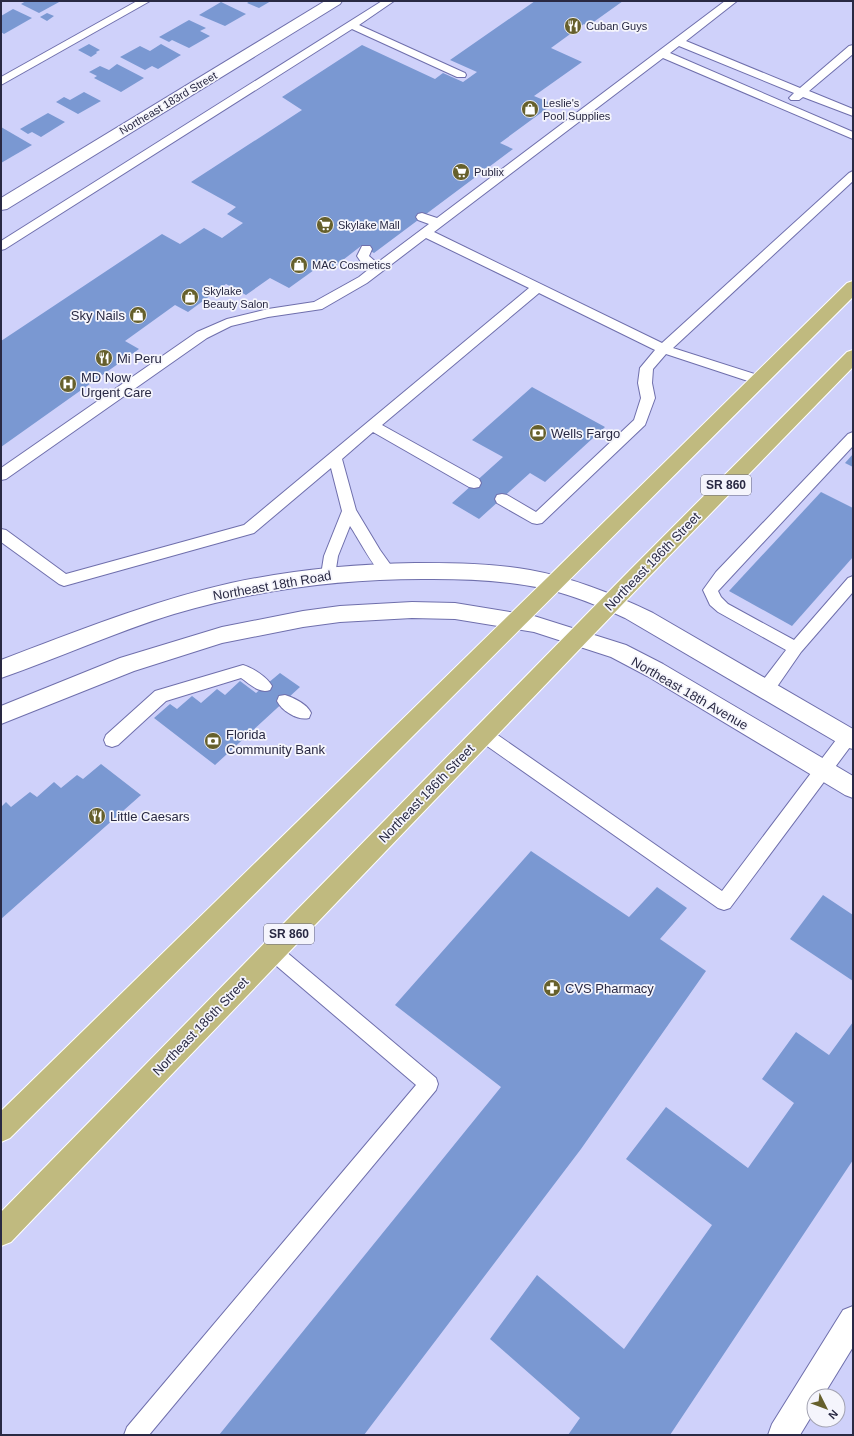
<svg xmlns="http://www.w3.org/2000/svg" width="854" height="1436" viewBox="0 0 854 1436" font-family="Helvetica,sans-serif">
<rect width="100%" height="100%" fill="#cfd1fa"/>
<g fill="#7a98d2">
<polygon points="26,1 61,1 39,13 21,4"/>
<polygon points="250,1 271,1 259,8 247,3"/>
<polygon points="535,1 623,1 588,26 584,24 551,48 582,62 534,96 553,104 500,143 513,149 374,253 361,246 330,270 321,265 289,288 270,278 246,295 226,284 188,312 175,305 125,341 139,349 1,447 1,341 162,234 180,244 204,228 222,238 243,223 227,214 236,207 191,182 302,110 282,97 362,45 435,79 443,73 463,82 477,72 450,60"/>
<polygon points="221,2 246,14 225,26 199,15"/>
<polygon points="13,9 32,18 4,34 1,32 1,16"/>
<polygon points="47,13 54,16 47,21 40,17"/>
<polygon points="189,20 206,28 200,31 210,36 189,48 172,40 169,42 159,37"/>
<polygon points="89,44 100,50 96,52 97,53 91,57 78,50"/>
<polygon points="161,44 181,55 158,69 152,66 145,70 120,57 140,46 150,51"/>
<polygon points="117,64 144,78 121,92 94,78 97,76 89,72 100,66 109,70"/>
<polygon points="84,92 101,101 78,114 56,102 64,97 70,100"/>
<polygon points="48,113 65,122 41,137 32,132 28,134 20,129"/>
<polygon points="1,127 32,145 1,163"/>
<polygon points="532,387 605,427 545,482 530,473 479,519 452,503 503,457 472,440"/>
<polygon points="853,454 853,467 845,463"/>
<polygon points="821,492 853,508 853,557 792,626 729,591"/>
<polygon points="280,673 300,687 215,765 154,718 170,704 177,709 192,696 201,703 217,689 225,695 240,681 256,693"/>
<polygon points="101,764 141,795 1,919 1,807 6,802 11,807 30,792 37,797 54,782 61,788 77,775 83,779"/>
<polygon points="531,851 629,917 657,887 687,908 660,939 706,971 581,1149 364,1435 219,1435 501,1087 395,1005"/>
<polygon points="823,895 853,915 853,981 790,939"/>
<polygon points="853,1022 853,1160 670,1435 568,1435 580,1418 490,1339 537,1275 624,1349 712,1225 626,1159 666,1107 748,1168 794,1103 762,1079 796,1032 829,1055"/>
</g>
<g fill="none" stroke-linecap="round" stroke-linejoin="round">
<g stroke="#6f6fac" stroke-width="2">
<g id="service">
<polygon points="137,1 150,1 1,85 1,77"/>
<polygon points="382,1 394,1 359,25 465,73 466,75 465,77 457,77 352,29 5,249 1,250 1,241"/>
<path d="M725,1H737L686,41L800,88L849,46L853,45V54L809,91L853,109V116L803,97L799,100H791L789,98L794,93L679,46L670,53L853,132V139L663,58L434,232L662,343L849,173L853,171V181L673,348L764,377L766,380L764,383L759,385L754,383L666,354L653,369L652,383L655,398L645,425L542,523L537,524L532,523L497,503L495,499L497,495L502,494L507,495L536,512L634,420L641,398L638,383L640,368L655,350L539,293L382,425L479,479L481,483L479,487L474,488L469,487L373,432L342,459L356,510L380,550L395,571L393,575C390,576 387,577 384,575C375,571 357,536 350,526L338,556L335,575L333,579L328,581L323,579L321,575L324,556L342,511L331,468L254,533L64,586L59,584L1,542V529L6,530L66,574L244,525L529,288L426,238L367,283L322,309L268,317L231,326L207,338L6,479L1,480V468L197,332L227,319L268,309L314,302L359,277L369,269L363,265L357,256L362,246H370L372,249L369,256L377,263L429,224L418,220L416,217L418,214L422,213L437,218Z"/>
<polygon points="853,432 853,446 718,591 721,597 728,604 794,640 848,578 853,576 853,592 801,652 772,694 766,695 760,694 758,689 760,684 786,650 718,612 710,605 703,590 716,572 848,434"/>
<path d="M243,665C253,668 267,677 272,686L270,690C259,694 250,684 241,678L166,701L118,745L112,747L106,745L104,740L106,735L155,691Z"/>
<path d="M285,695C294,698 307,704 311,713L309,718C298,721 282,711 277,701L279,696Z"/>
<polygon points="483,727 489,729 722,891 842,732 848,730 853,732 853,743 730,908 724,910 718,908 477,739 475,734 477,729"/>
<polygon points="272,943 278,945 436,1078 438,1084 436,1090 149,1435 124,1435 127,1427 416,1085 266,957 263,951 266,945"/>
</g>
</g>
<g stroke="#6f6fac" stroke-width="2">
<g id="minor">
<polygon points="325,1 342,1 340,4 7,209 1,210 1,198"/>
<polygon points="853,1306 853,1347 823,1396 814,1396 814,1412 800,1435 768,1435 772,1424 843,1310"/>
</g>
</g>
<g stroke="#6f6fac" stroke-width="2">
<g id="tertiary">
<path d="M415,563C453,563 492,563 530,570C573,578 614,594 653,613L853,729V749L845,747L625,618C599,606 573,595 546,589C509,581 471,579 433,579C345,578 259,589 174,614C115,632 59,658 1,678V660C77,631 152,601 231,583C292,570 353,564 415,563Z"/>
<polygon points="412,602 455,603 534,616 626,645 663,664 853,776 853,798 845,795 647,676 611,657 534,632 455,619 412,618 340,622 303,627 222,643 134,671 1,724 1,706 120,658 222,627 303,611 340,606"/>
</g>
</g>
<g stroke="#fff" stroke-width="2">
<g id="primary">
<polygon points="853,281 853,297 10,1138 1,1142 1,1111 548,577 847,283"/>
<polygon points="853,350 853,367 643,583 11,1242 1,1246 1,1212 629,571 847,352"/>
</g>
</g>
<use href="#service" fill="#fff" fill-rule="evenodd"/>
<use href="#minor" fill="#fff" fill-rule="evenodd"/>
<use href="#tertiary" fill="#fff" fill-rule="evenodd"/>
<use href="#primary" fill="#c0ba7f" fill-rule="evenodd"/>
</g>
<defs>
<g id="restaurant-disc" transform="scale(0.9)"><circle r="9.5" fill="#66602c" stroke="#f5f5fc"/><path d="M-5-6h1v4h1v-4h1v4h1v-4h1v5L-1.5 .5V6h-2V.5L-5-1ZM5-6V6H3V1.5H1.5Q1.5-4 5-6Z" fill="#fff"/></g>
<g id="shop-disc" transform="scale(0.9)"><circle r="9.5" fill="#66602c" stroke="#f5f5fc"/><path d="M-5-2.5h2.3a2.7 3.5 0 0 1 5.4 0H5L5.5 6h-11ZM-1.5-2.5h3a1.5 2.3 0 0 0-3 0Z" fill="#fff"/></g>
<g id="supermarket-disc" transform="scale(0.9)"><circle r="9.5" fill="#66602c" stroke="#f5f5fc"/><path d="M-6-5.5h2.5l.6 2H6L4.5 2H-2.5L-4.4-4H-6ZM-1.5 3.2a1.3 1.3 0 1 0 .1 0ZM3 3.2a1.3 1.3 0 1 0 .1 0Z" fill="#fff"/></g>
<g id="hospital-disc" transform="scale(0.9)"><circle r="9.5" fill="#66602c" stroke="#f5f5fc"/><path d="M-5-5h3v3.5h4V-5h3V5h-3V1.5h-4V5h-3Z" fill="#fff"/></g>
<g id="bank-disc" transform="scale(0.9)"><circle r="9.5" fill="#66602c" stroke="#f5f5fc"/><path d="M-6-4H6V4H-6ZM0-2.3a2.3 2.3 0 1 0 0 4.6a2.3 2.3 0 1 0 0-4.6Z" fill="#fff"/></g>
<g id="pharmacy-disc" transform="scale(0.9)"><circle r="9.5" fill="#66602c" stroke="#f5f5fc"/><path d="M-2-6h4v4h4v4h-4v4h-4v-4h-4v-4h4Z" fill="#fff"/></g>
</defs>
<g fill-rule="evenodd">
<use href="#restaurant-disc" x="573" y="26"/>
<use href="#shop-disc" x="530" y="109"/>
<use href="#supermarket-disc" x="461" y="172"/>
<use href="#supermarket-disc" x="325" y="225"/>
<use href="#shop-disc" x="299" y="265"/>
<use href="#shop-disc" x="190" y="297"/>
<use href="#shop-disc" x="138" y="315"/>
<use href="#restaurant-disc" x="104" y="358"/>
<use href="#hospital-disc" x="68" y="384"/>
<use href="#bank-disc" x="538" y="433"/>
<use href="#bank-disc" x="213" y="741"/>
<use href="#restaurant-disc" x="97" y="816"/>
<use href="#pharmacy-disc" x="552" y="988"/>
</g>
<g text-anchor="middle" stroke-width="3.5" stroke-linejoin="round" paint-order="stroke">
<g font-size="11" fill="#292943" stroke="#f5f5fc" text-anchor="start">
<text x="586" y="30">Cuban Guys</text>
<text x="543" y="107">Leslie's<tspan x="543" dy="13">Pool Supplies</tspan></text>
<text x="474" y="176">Publix</text>
<text x="338" y="229">Skylake Mall</text>
<text x="312" y="269">MAC Cosmetics</text>
<text x="203" y="295">Skylake<tspan x="203" dy="13">Beauty Salon</tspan></text>
</g>
<g font-size="11" fill="#292943" stroke="#f5f5fc">
<text transform="translate(168 103) rotate(-31)" y="4">Northeast 183rd Street</text>
</g>
<g fill="#f5f5fc" stroke="#66667a" stroke-width="1">
<rect x="701" y="475" width="50" height="20" rx="3"/>
<rect x="264" y="924" width="50" height="20" rx="3"/>
</g>
<g font-size="12" font-weight="bold" fill="#292943">
<text x="726" y="489">SR 860</text>
<text x="289" y="938">SR 860</text>
</g>
<g font-size="13" fill="#292943" stroke="#f5f5fc" text-anchor="start">
<text x="125" y="320" text-anchor="end">Sky Nails</text>
<text x="117" y="363">Mi Peru</text>
<text x="81" y="382">MD Now<tspan x="81" dy="15">Urgent Care</tspan></text>
<text x="551" y="438">Wells Fargo</text>
<text x="226" y="739">Florida<tspan x="226" dy="15">Community Bank</tspan></text>
<text x="110" y="821">Little Caesars</text>
<text x="565" y="993">CVS Pharmacy</text>
</g>
<g font-size="13" fill="#292943" stroke="#f5f5fc">
<text transform="translate(652 561) rotate(-46)" y="5">Northeast 186th Street</text>
<text transform="translate(272 585) rotate(-10)" y="5">Northeast 18th Road</text>
<text transform="translate(690 693) rotate(30)" y="5">Northeast 18th Avenue</text>
<text transform="translate(426 793) rotate(-46)" y="5">Northeast 186th Street</text>
<text transform="translate(200 1026) rotate(-46)" y="5">Northeast 186th Street</text>
</g>
</g>
<rect width="854" height="1436" fill="none" stroke="#292943" stroke-width="4"/>
<g transform="translate(826 1408) rotate(132)"><circle r="19" fill="#f5f5fc" stroke="#a3a3b2"/>
<path d="M0-3L7 15L0 10L-7 15Z" fill="#66602c"/>
<text y="-6" font-size="11" font-weight="bold" text-anchor="middle" fill="#292943">N</text>
</g>
</svg>
